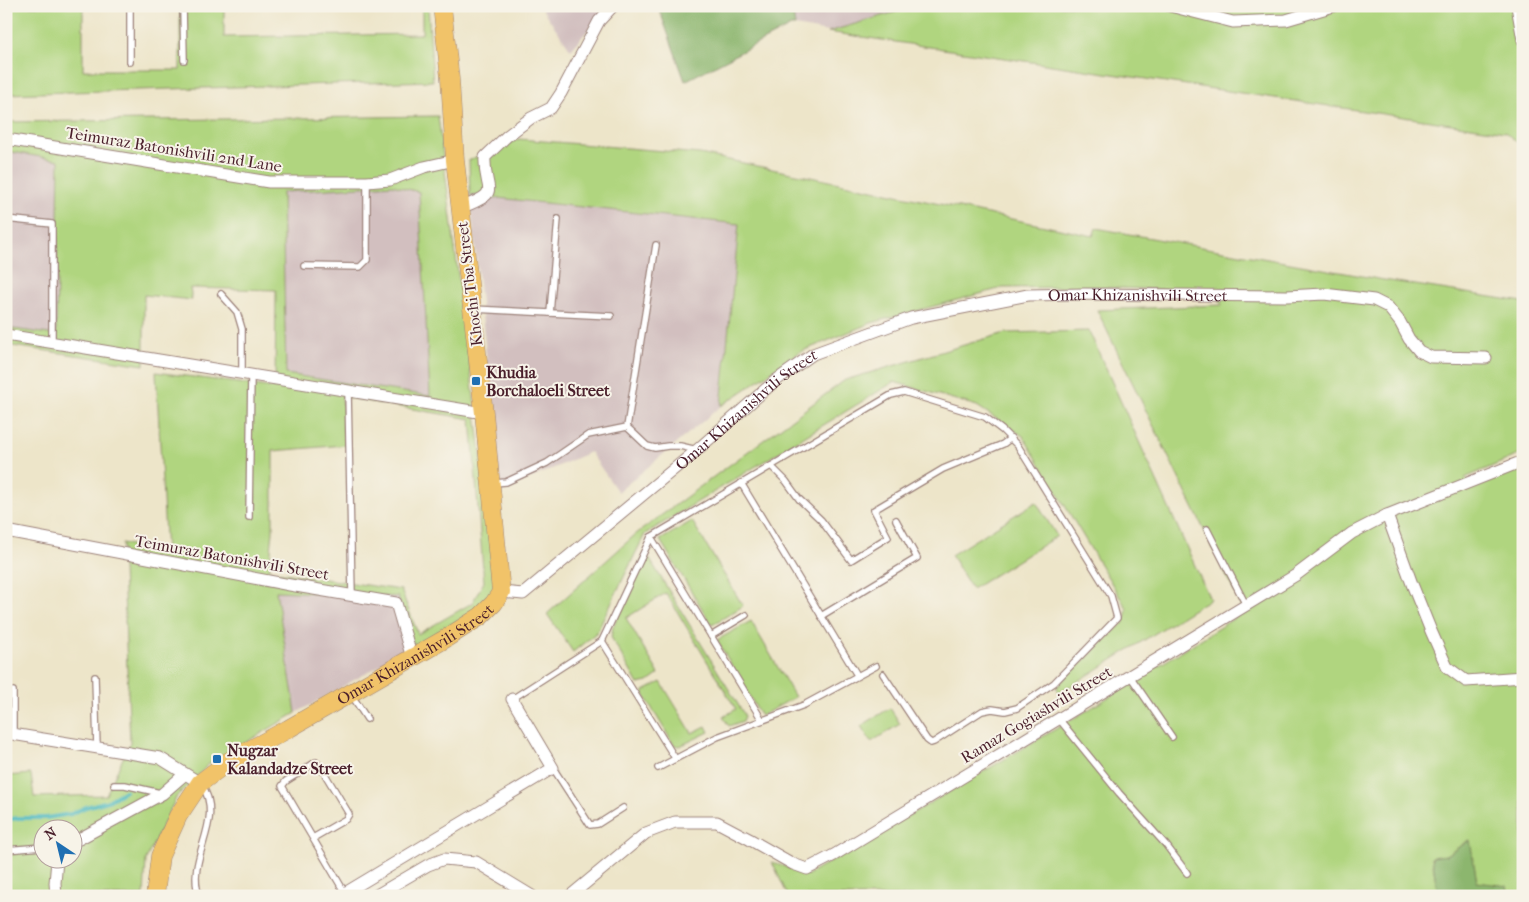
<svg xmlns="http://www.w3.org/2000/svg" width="1529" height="902" viewBox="0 0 1529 902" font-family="'IM FELL French Canon',serif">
<rect width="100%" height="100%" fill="#f7f3e8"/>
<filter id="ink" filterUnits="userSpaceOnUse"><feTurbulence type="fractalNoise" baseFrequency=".02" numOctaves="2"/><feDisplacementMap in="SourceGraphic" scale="10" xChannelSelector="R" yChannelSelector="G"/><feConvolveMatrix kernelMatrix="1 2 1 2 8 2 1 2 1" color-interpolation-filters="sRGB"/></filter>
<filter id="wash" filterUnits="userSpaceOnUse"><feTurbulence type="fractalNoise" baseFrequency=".0096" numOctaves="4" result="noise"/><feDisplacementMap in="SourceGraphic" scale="20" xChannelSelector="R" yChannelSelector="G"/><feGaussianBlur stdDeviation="1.12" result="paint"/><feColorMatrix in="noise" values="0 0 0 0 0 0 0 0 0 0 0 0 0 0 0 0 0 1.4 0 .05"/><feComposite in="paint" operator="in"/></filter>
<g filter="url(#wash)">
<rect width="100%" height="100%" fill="#ede5c9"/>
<g fill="#d2bfbf">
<polygon points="540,6 608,6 571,50"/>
<polygon points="792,6 916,6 828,32 795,26"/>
<polygon points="6,151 59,160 56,336 6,328"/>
<polygon points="392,185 419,192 430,396 286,375 282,191"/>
<polygon points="470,195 739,224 721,406 618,492 590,452 500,492"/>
<polygon points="275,591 398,597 414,646 296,713"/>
</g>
<g fill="#b0d57f" stroke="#7d7a55" fill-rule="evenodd">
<polygon points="6,6 83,6 83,70 180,70 180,6 224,6 224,37 422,34 422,6 428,6 433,81 6,94"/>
<polygon points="916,6 1523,6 1523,147 1505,132 828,32"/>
<path d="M438,116L487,500L496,591L483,606L414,646L398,597L276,591L296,713L209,764L177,796L146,859L144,896H6V776L31,774L34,797L106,795L130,743L122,543L166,553L156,372L275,388L276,290L190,288L192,300L144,295V365L6,345V328L56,335L59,160L6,151V122ZM392,185L419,192L430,396L286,374L282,192ZM342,397L471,419L484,582L472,603L418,634L401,590L269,571L273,531V451L345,445ZM42,830H72V860H42Z"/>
<polygon points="519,139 700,154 1093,236 1096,228 1384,280 1523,302 1523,453 1465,478 1472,485 1523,467 1523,896 1509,896 1507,886 1477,883 1469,840 1447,855 1432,857 1438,896 788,896 772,862 808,875 1088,710 1244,612 1097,310 1222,305 1215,291 1083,287 1002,288 871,323 800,352 721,406 739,224 470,195 469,160"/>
<polygon points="1089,331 1210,599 1058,694 1057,686 1124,622 1127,609 1023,436 977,406 894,382 645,534 597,632 573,652 547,614 636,534 845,380 1005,333"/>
<polygon points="1036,502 1057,536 972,589 951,555"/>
<polygon points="692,521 743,606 712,625 660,540"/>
<polygon points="649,558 745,716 743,721 729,726 723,717 736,709 666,593 626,618 659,674 648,682 638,684 611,637 613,627 642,559"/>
<polygon points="751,621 795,697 761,716 717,640"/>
<polygon points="661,682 692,733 706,726 709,732 680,746 674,745 644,695 644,691"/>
<polygon points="890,708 900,724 871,742 861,726"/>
</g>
<g fill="#8cb66e" stroke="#6b6a4c">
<polygon points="658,6 792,6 795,26 791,26 685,81"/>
<polygon points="1470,840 1477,882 1507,886 1509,896 1438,896 1432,857 1447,855"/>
</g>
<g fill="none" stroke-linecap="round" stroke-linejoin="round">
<polyline stroke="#48b8be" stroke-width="4" points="6,820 18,818 46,818 71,814 86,807 108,801 125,791"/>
</g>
</g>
<g filter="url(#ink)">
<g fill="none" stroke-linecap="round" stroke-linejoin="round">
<g stroke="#9c827a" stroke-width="8">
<g id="service">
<polyline points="183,6 184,60"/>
<polyline points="130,62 130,6"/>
<polyline points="6,219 52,224 52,343"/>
<polyline points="304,266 360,267 367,260 367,182"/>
<polyline points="221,294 237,312 242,329 242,373"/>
<polyline points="474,309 550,313 558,219"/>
<polyline points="550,313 611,316"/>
<polyline points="348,391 352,595"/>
<polyline points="627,427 647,446 655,448 668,446 680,446 697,450"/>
<polyline points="771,466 786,481 799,499 821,520 851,560 888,537 874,510 943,469 1003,444 1011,438"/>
<polyline points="494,483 506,482 547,463 588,435 627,427 656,245"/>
<polyline points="741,483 857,675"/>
<polyline points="249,517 251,375"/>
<polyline points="1207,529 1246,605"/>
<polyline points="651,537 762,720"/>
<polyline points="821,616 917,558 896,520"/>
<polyline points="711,636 746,615"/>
<polyline points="602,641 675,758"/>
<polyline points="1130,676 1172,737"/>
<polyline points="95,677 97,748"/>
<polyline points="351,694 367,719"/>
<polyline points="512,699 602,641 651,537 891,395 904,392 985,417 1002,430 1018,446 1111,596 1117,618 1054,683 1017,708 1005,711 992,709 982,711 934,742 931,743 927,740 883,674"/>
<polyline points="1059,719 1119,793 1166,845 1187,873"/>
<polyline points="13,734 13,691"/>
<polyline points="553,768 590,825 598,824 623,808"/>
<polyline points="658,768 717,737 804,705 876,666"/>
<polyline points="114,785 125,785 160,793"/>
<polyline points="313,838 346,819 349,814 320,766 316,762 286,781 282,786 345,893"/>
<polyline points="6,850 42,847"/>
<path d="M199,896C185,857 227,820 201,784"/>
</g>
</g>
<g stroke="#9c827a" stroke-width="13">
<g id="minor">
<polyline points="1170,6 1233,22 1286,20 1334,6"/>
<polyline points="1517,6 1523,40"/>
<polyline points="6,139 269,182 367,182 390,180 424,167 455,160"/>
<path d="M460,208C505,191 483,192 485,157L507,136L531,118L551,108L561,93L599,21L613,6"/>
<polyline points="6,335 484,413"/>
<polyline points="1387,515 1412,584 1431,631 1447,667 1466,681 1523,677"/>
<polyline points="6,531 290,585 396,603 412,658"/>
<path id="s1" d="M501,592L523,594L697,450L775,381L813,354L911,318L1028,295L1085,294L1287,296L1324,294L1374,300L1388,307L1400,322L1409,339L1419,351L1431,357L1486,358"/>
<polyline points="6,733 160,758 200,783"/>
<polyline points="72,841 79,839 162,794 185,774"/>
<polyline points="56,896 55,883 57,860"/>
<polyline points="340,896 553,768 512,699"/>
<polyline points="375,896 428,865 444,859 476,862 532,896"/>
<polyline points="570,896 646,833 675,822 717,822 749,839 793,864 807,869 834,855 1296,575 1352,533 1387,515 1523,461"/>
</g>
</g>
<g stroke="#9c827a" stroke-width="19">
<g id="primary">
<path id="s2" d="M155,896L160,856L178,816L200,783L229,761L288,729L445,639L481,616L494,603L501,592L484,413L455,160L450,79L442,6"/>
</g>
</g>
<use href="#service" stroke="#fff" stroke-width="5.5"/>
<use href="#minor" stroke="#fff" stroke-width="11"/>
<use href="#primary" stroke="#f1c369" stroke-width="18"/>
</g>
</g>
<g fill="#1f6fb2" stroke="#f7f3e8" stroke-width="2">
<rect x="471" y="376" width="10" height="10" rx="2.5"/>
<rect x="212" y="754" width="10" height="10" rx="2.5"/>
</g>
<g text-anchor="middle" stroke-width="4" stroke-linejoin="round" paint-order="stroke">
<g font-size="16" fill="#4a1f2b" stroke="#f7f3e8">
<text transform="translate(174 149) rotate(9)" y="6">Teimuraz Batonishvili 2nd Lane</text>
<text transform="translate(469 284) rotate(-97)" y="6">Khochi Tba Street</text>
<text dy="6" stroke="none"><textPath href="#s1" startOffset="732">Omar Khizanishvili Street</textPath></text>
<text dy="6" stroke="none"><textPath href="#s1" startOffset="312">Omar Khizanishvili Street</textPath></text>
<text transform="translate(232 557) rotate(10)" y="6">Teimuraz Batonishvili Street</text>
<text dy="6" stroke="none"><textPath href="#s2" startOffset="375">Omar Khizanishvili Street</textPath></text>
<text transform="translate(1036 714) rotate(-31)" y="6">Ramaz Gogiashvili Street</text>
</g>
<g font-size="16" font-weight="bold" fill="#4a1f2b" stroke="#f7f3e8" text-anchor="start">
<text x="486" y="378">Khudia<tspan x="486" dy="18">Borchaloeli Street</tspan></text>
<text x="227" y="756">Nugzar<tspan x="227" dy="18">Kalandadze Street</tspan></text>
</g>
</g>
<rect width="1529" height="902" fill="none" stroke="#f7f3e8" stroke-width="25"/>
<g transform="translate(58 844) rotate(325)"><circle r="24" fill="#f7f3e8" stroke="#b29e9c"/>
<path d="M0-4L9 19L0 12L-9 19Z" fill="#1f6fb2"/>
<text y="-8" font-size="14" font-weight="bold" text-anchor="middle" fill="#4a1f2b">N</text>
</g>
</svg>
